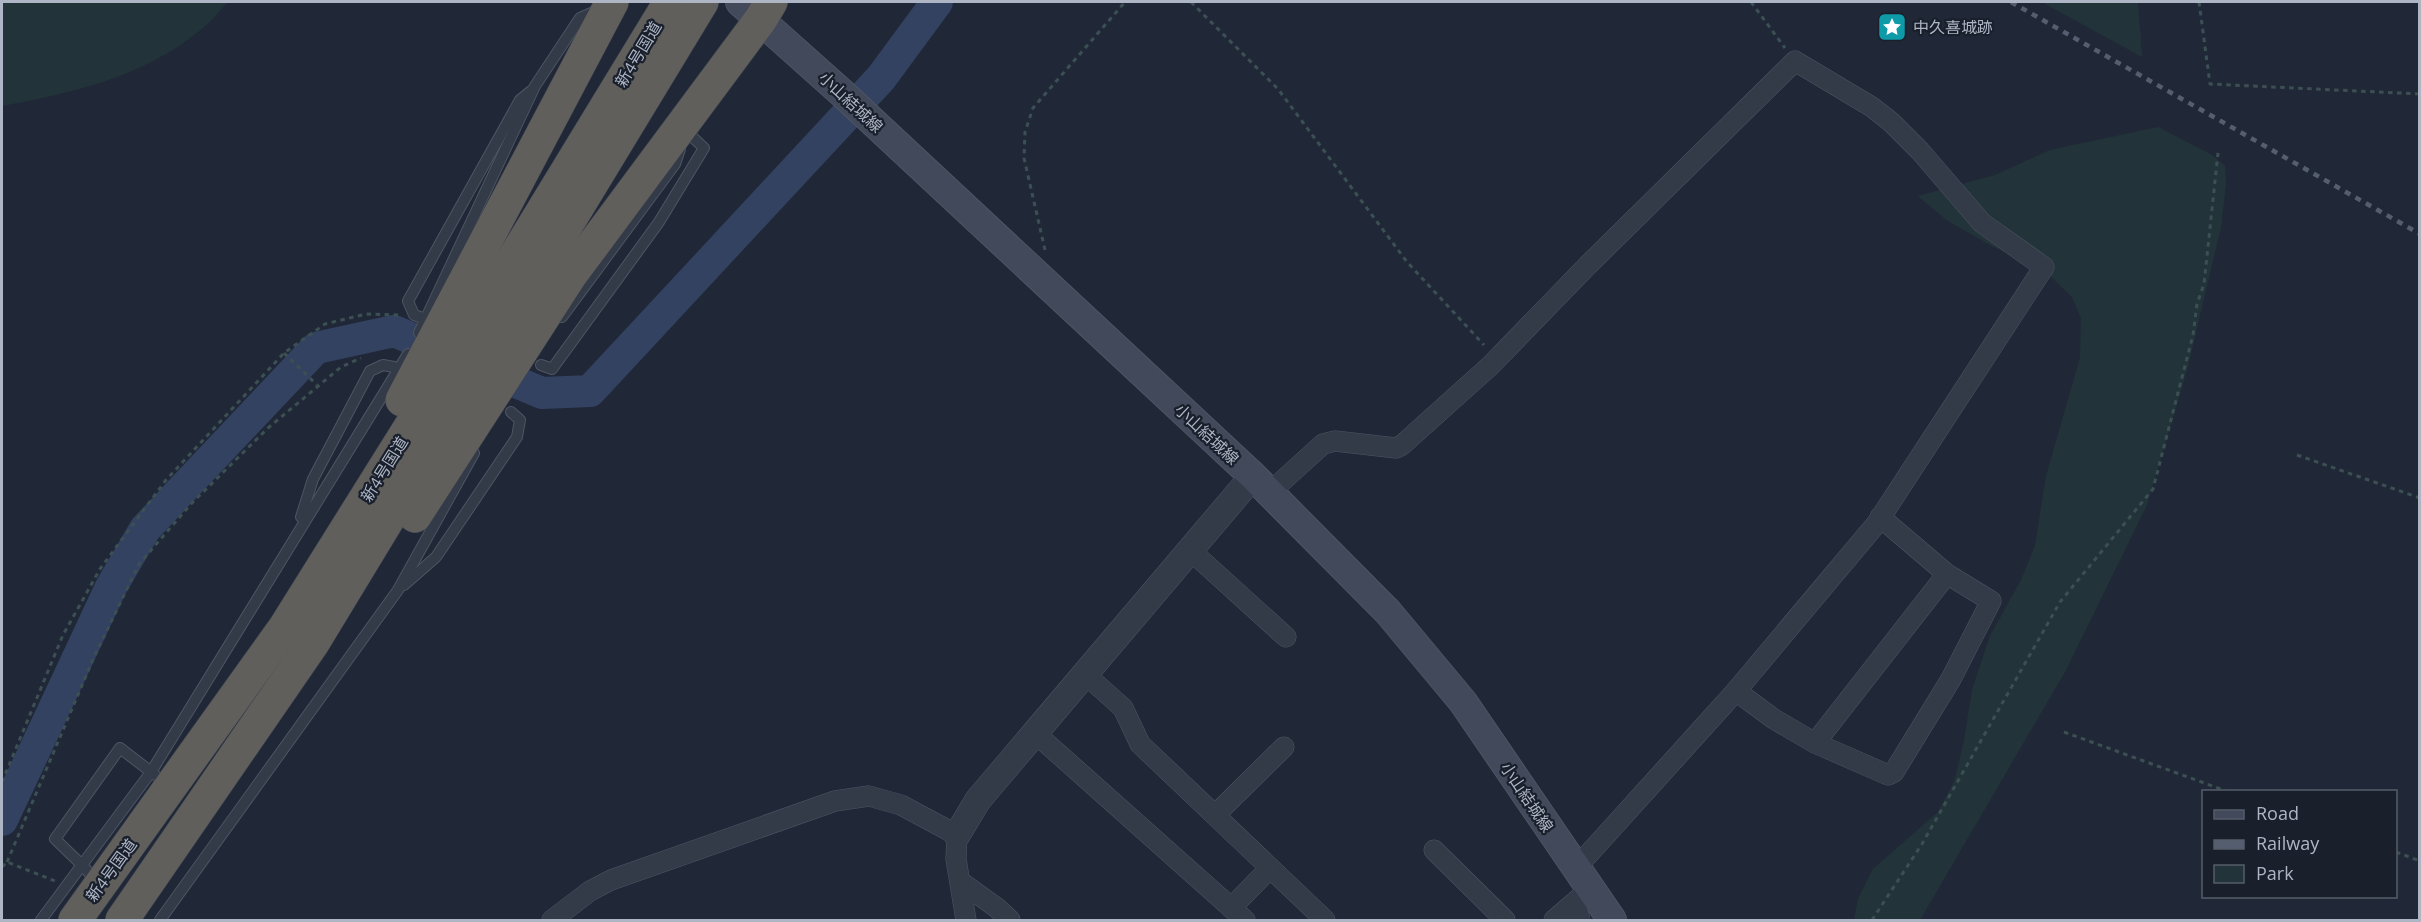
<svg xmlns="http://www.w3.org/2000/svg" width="2421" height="922" viewBox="0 0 2421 922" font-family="'Open Sans','Noto Sans JP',sans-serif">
<rect width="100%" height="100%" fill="#202838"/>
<g fill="#223439">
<path d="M2,2H228C219,11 210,23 199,31C143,77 71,93 2,106Z"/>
<polygon points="2042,2 2138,2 2142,57"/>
<polygon points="2158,127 2212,155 2225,166 2226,184 2221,227 2187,370 2147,505 2066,670 1920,920 1854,920 1858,899 1873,869 1938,812 1954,782 1964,741 1972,690 1990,636 2021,580 2035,546 2046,476 2080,358 2081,318 2072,297 2045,271 1992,246 1948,221 1918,196 1995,175 2050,150"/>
</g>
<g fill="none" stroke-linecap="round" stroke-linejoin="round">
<polyline stroke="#334260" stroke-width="32" points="2,820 111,587 145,529 316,348 394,331 542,393 590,391 881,78 937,2"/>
<g stroke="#4e5563" stroke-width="12">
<g id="service">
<polyline points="562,317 675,164 680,149"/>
<polyline points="423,318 414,315 408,301 520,100 531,91"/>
<polyline points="419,333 535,86 580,18 598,10"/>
<polyline points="541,365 552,369 659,222 704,148 683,128"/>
<polyline points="301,517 313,479 370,371 383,365 394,367"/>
<polyline points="404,585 436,557 517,437 520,420 511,412"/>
<polyline points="98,883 83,866 55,839 120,748 155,775"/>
<polyline points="41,920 151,772 408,354"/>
<polyline points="160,920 398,590 474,453"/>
</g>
</g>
<g stroke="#4e5563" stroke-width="21">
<g id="minor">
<polyline points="1269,493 1323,444 1335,441 1396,448 1402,445 1491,365 1588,265 1795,61 1872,107 1891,122 1920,151 1982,223 2044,267 1877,523 1736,691 1576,868"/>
<polyline points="1190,550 1286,637"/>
<polyline points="1085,674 1123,708 1140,744 1325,920"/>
<polyline points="1736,691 1774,719 1815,743 1888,775 1894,772 1951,679 1991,601 1947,574 1880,517"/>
<polyline points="1035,733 1245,920"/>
<polyline points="1815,743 1947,574"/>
<polyline points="1215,815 1284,747"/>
<polyline points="1434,850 1505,920"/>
<polyline points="961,882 997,908 1010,920"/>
<polyline points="1575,902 1580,920"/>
<polyline points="1231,908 1270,868"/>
<polyline points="552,920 590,891 611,880 835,801 869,796 901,805 957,835 956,859 966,920"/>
<polyline points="1554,920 1590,889"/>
</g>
</g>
<g stroke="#4e5563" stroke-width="27">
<polyline id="tertiary" points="957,835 978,800 1253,476"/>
</g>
<g stroke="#4e5563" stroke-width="30">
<polyline id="secondary" points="740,2 842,93 1253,476 1388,612 1463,702 1612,920"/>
</g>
<g stroke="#3b4250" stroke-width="34">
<g id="trunk">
<polyline points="402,400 612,2"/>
<polyline points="415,516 570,276 761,19 771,2"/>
<polyline points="75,920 285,627 442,376 670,2"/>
<polyline points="122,920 313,643 702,2"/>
</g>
</g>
<g stroke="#3c5053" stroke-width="3" stroke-dasharray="4.5 4.5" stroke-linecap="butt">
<polyline points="1191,2 1278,89 1407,262 1484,345"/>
<polyline points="1751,2 1785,48"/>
<polyline points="2199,2 2210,84 2420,94"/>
<polyline points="1045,250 1024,158 1025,132 1033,108 1125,2"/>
<polyline points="284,353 317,385"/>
<polyline points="2297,455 2420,498"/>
<polyline points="2064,732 2229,792"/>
<polyline points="2,782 63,635 100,569 166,480 284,353 325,324 366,314 400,315"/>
<polyline points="2396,852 2420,861"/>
<polyline points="7,862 94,657 139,564 191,504 268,428 341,367 361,358"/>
<polyline points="2,867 7,862 55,881"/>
<polyline points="1872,920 1922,844 2060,602 2153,489 2193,335 2197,304 2204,284 2218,153"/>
</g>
<use href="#service" stroke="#333a48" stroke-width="10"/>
<use href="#minor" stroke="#333a48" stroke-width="20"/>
<use href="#tertiary" stroke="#333a48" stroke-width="26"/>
<use href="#secondary" stroke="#41495b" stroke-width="28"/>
<use href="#trunk" stroke="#605f5c" stroke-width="33"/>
<polyline stroke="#555e6f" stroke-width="4.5" stroke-dasharray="6 6" stroke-linecap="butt" points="2011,2 2420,234"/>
</g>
<defs>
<g id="sight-square" transform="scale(1.5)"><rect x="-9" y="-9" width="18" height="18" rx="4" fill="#0f9aa8" stroke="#19202c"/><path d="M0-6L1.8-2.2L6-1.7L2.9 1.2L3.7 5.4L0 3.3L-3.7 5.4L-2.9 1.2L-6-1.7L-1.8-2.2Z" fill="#fff"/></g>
</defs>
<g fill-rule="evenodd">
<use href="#sight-square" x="1892" y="27"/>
</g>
<g text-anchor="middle" stroke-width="4.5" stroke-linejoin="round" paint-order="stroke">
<g font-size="16" fill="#aeb5c5" stroke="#19202c" text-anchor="start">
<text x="1913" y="33">中久喜城跡</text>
</g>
<g font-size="16" fill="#aeb5c5" stroke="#19202c">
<text transform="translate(638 54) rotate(-59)" y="6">新4号国道</text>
<text transform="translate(851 102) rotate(43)" y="6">小山結城線</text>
<text transform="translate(1207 434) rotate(43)" y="6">小山結城線</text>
<text transform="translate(384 469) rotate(-58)" y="6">新4号国道</text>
<text transform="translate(1527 797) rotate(56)" y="6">小山結城線</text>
<text transform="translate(111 870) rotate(-54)" y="6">新4号国道</text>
</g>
</g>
<rect width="2421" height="922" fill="none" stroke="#aeb5c5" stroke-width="6"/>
<rect x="2202" y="790" width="195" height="108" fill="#19202c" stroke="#555c69" stroke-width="1.5"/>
<rect x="2214" y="810" width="30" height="9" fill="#41495b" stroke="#555c69" stroke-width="1.5"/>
<text x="2256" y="820" font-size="18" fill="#aeb5c5">Road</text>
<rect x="2214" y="840" width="30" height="9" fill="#555e6f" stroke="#555c69" stroke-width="1.5"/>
<text x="2256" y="850" font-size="18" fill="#aeb5c5">Railway</text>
<rect x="2214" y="865" width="30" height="18" fill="#223439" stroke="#555c69" stroke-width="1.5"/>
<text x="2256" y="880" font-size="18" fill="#aeb5c5">Park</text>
</svg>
